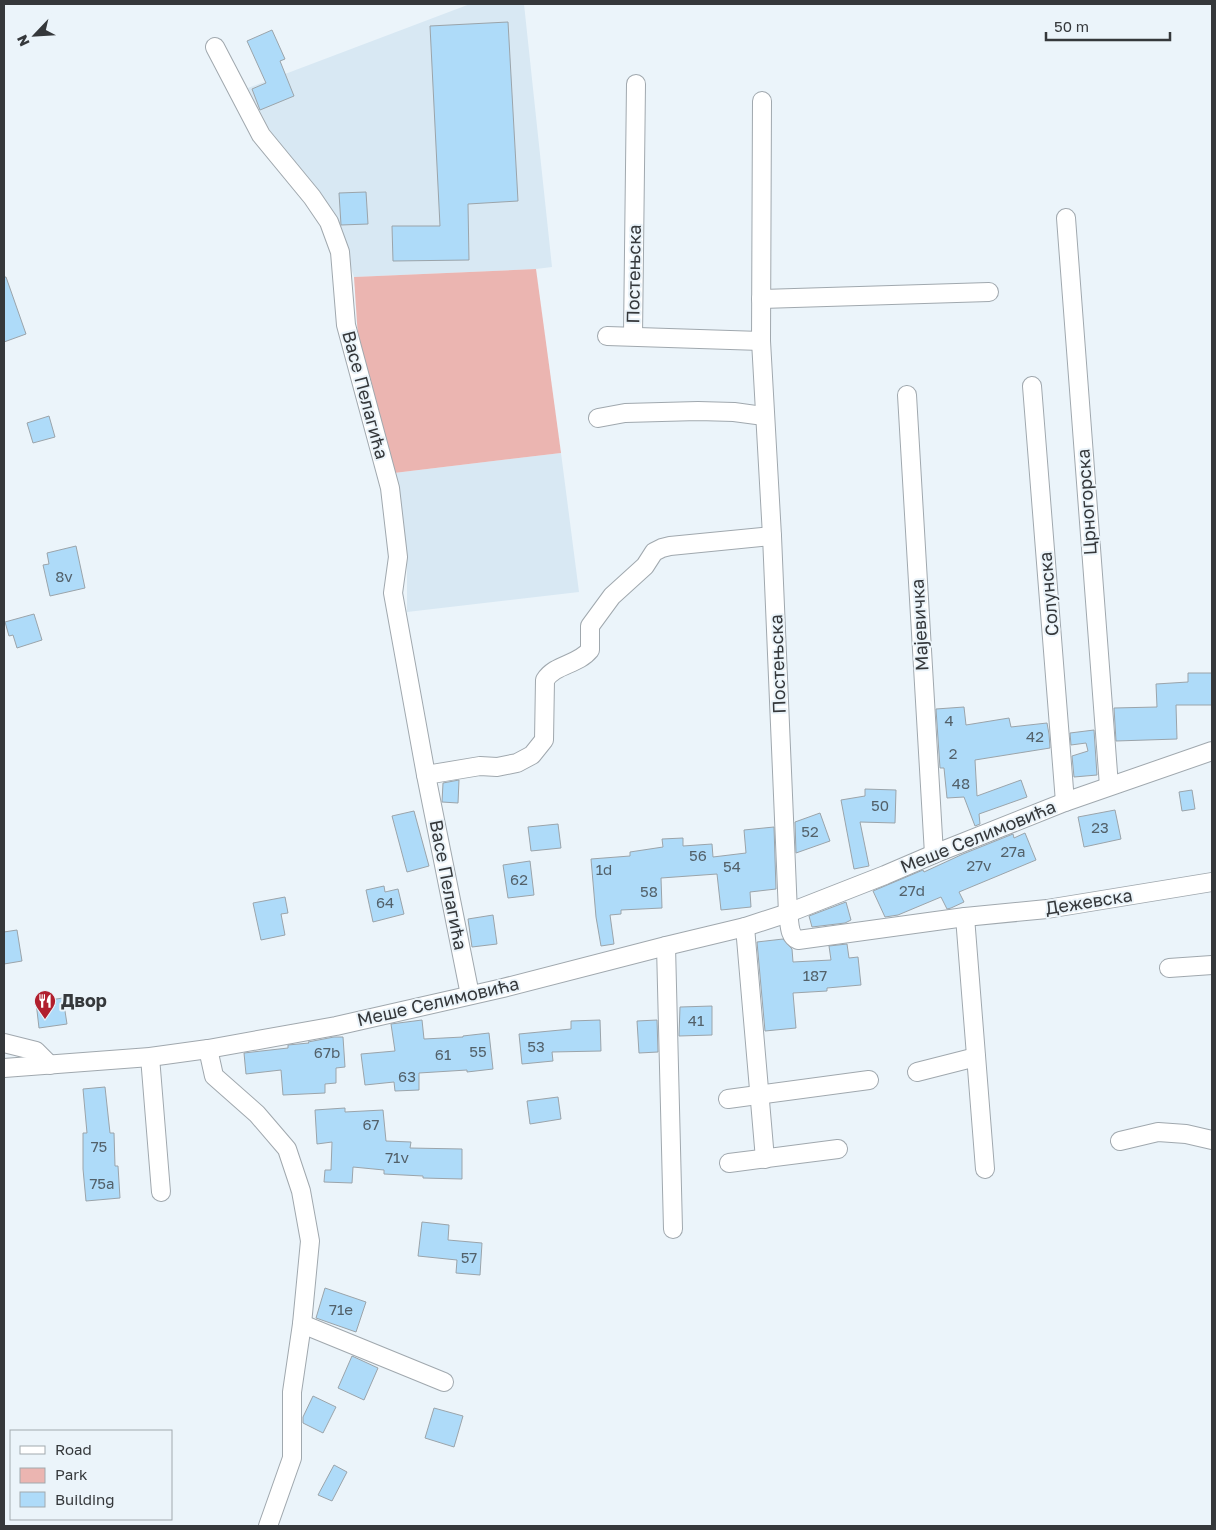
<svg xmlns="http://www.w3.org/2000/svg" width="1216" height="1530" viewBox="0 0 1216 1530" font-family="'Golos Text',sans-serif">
<rect width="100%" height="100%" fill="#ebf4fa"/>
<g fill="#d8e8f3">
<polygon points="470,4 524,4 552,267 536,269 354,277 336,222 274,138 248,88"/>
<polygon points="561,453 579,592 407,612 407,554 394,473"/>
</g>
<polygon fill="#ebb5b1" points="536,269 561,453 394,473 359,353 354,277"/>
<g fill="#aedbf9" stroke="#9ba4aa">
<polygon points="508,22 518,201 468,204 469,260 393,261 392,226 440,226 430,26"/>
<polygon points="272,30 285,59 280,61 294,96 260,110 252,89 266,83 247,41"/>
<polygon points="366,192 368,224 341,225 339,193"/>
<polygon points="4,277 6,277 26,334 4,342"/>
<polygon points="49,416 55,437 33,443 27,423"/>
<polygon points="76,546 85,588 50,596 43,565 49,564 47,553"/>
<polygon points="34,614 42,640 17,648 13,635 9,636 5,622"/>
<polygon points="1188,673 1212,673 1212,705 1176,705 1177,739 1116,741 1114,708 1157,707 1156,684 1188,682"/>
<polygon points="964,707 966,725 1009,718 1011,727 1047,723 1049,734 1050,748 975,760 977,796 1021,780 1027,797 979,814 980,824 975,826 964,797 947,798 944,768 940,768 936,709"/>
<polygon points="1094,730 1097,775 1074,777 1072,756 1088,751 1086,743 1071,745 1070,733"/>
<polygon points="459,780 458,803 442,802 443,783"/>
<polygon points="865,789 896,790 895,823 860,822 869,866 854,869 841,800 865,796"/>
<polygon points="1192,790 1195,809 1182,811 1179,792"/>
<polygon points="1115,810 1121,839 1084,847 1078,817"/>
<polygon points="414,811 429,866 407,872 392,816"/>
<polygon points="820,813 830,841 796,853 795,822"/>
<polygon points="558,824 561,848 531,851 528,827"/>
<polygon points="774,827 776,889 750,892 751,907 721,910 717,874 661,878 662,908 621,910 621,914 610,915 614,944 601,946 596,917 591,859 630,856 630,852 663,847 662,839 683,838 683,846 712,844 713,857 746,853 744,830"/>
<polygon points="1025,833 1036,860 959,892 964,902 951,908 947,909 941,897 898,915 885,917 873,891 923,870 924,872 963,854 1013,834 1014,838"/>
<polygon points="530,861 534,895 508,898 503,865"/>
<polygon points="384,886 385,892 398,889 404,914 373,922 366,890"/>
<polygon points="285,897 288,913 281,914 285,935 261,940 253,903"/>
<polygon points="846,902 851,920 845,923 812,927 809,916"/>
<polygon points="493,915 497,944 472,947 468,919"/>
<polygon points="17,930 22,961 4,964 4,932"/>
<polygon points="783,939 792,949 793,962 831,960 829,946 847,944 849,958 858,957 861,985 827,988 827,991 793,993 796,1028 765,1031 757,942"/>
<polygon points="63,998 67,1024 39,1028 36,1002"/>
<polygon points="712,1006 712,1035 679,1036 680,1007"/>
<polygon points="422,1020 424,1039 463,1037 463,1036 489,1033 493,1069 467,1072 467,1070 419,1073 419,1090 395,1091 394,1082 365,1085 361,1054 395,1051 391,1024"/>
<polygon points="600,1020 601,1051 552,1052 553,1061 522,1064 519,1034 571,1029 571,1021"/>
<polygon points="657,1020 658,1052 639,1053 637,1021"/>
<polygon points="334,1037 343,1037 345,1067 336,1068 336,1083 325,1084 325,1093 283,1095 281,1070 246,1074 244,1053 288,1048 288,1045 309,1043 308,1042"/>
<polygon points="105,1087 110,1133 114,1133 115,1166 118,1166 120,1198 86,1201 83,1169 83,1133 87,1133 83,1089"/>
<polygon points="558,1097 561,1119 530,1124 527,1101"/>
<polygon points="345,1108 345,1112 383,1110 386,1141 411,1142 410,1148 462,1149 462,1179 423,1178 423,1176 384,1174 384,1170 353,1167 352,1183 324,1182 325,1170 331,1170 332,1142 317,1144 315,1110"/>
<polygon points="422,1222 449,1225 448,1240 482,1243 480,1275 456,1273 457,1260 418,1256"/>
<polygon points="325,1288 366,1302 356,1332 316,1318"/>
<polygon points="352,1356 378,1368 364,1400 338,1388"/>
<polygon points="313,1396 336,1407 323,1433 303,1423 303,1417"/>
<polygon points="434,1408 463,1416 454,1447 425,1438"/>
<polygon points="334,1465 347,1472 332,1501 318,1495"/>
</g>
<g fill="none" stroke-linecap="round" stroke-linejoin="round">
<g stroke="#a0a8ae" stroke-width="20">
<g id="street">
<polyline points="215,47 261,135 312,197 329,222 340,252 346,325 390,488 398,557 393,593 426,775 470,995"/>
<path d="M762,101L761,341L772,536L788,913C790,922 788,936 798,940L965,917L1047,909L1212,882"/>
<polyline points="1066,218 1109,786"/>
<polyline points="761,299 989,292"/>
<polyline points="607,336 761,341"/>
<polyline points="633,336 636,84"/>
<polyline points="1032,386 1065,802"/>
<polyline points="907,395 934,854"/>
<polyline points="598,418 625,413 698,411 734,412 764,416"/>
<path d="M426,775L480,766L497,767L517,763L532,755L544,740L545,680C555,664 578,665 590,650V626L612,596L645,566L654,552L662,548L670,546L772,536"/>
<polyline points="965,917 985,1169"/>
<polyline points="745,927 765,1159"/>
<polyline points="666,946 673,1229"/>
<polyline points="1169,968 1212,965"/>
<polyline points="4,1043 36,1051 50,1065"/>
<polyline points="208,1049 214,1076 257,1114 287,1149 301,1191 310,1241 302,1324 292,1392 292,1458 268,1526"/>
<polyline points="150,1057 161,1192"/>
<polyline points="4,1068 150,1057 208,1049 336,1026 503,988 666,946 745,927 788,913 885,875 934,854 1065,802 1212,751"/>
<polyline points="917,1072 976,1057"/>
<polyline points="728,1099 869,1080"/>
<polyline points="1120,1141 1158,1132 1186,1134 1212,1140"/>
<polyline points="729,1163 838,1149"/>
<polyline points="302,1324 444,1382"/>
</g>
</g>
<use href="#street" stroke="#fff" stroke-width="18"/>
</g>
<defs>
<g id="restaurant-pin" transform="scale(1.125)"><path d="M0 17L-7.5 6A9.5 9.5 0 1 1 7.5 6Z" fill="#b11f2e" stroke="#ebf4fa"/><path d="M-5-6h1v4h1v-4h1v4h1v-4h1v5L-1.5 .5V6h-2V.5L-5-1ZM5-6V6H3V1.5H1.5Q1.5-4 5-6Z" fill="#fff"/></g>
</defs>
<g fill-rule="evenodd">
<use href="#restaurant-pin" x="45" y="1001"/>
</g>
<g text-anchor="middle" stroke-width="4" stroke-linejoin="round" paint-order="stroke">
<g font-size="15" fill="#53616a">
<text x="64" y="582">8v</text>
<text x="949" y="726">4</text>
<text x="1035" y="742">42</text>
<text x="953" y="759">2</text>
<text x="961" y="789">48</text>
<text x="880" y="811">50</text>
<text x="1100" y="833">23</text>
<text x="810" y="837">52</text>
<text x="1013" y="857">27a</text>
<text x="698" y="861">56</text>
<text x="979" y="871">27v</text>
<text x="732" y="872">54</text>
<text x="604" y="875">1d</text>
<text x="519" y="885">62</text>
<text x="912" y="896">27d</text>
<text x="649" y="897">58</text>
<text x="385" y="908">64</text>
<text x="815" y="981">187</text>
<text x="696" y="1026">41</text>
<text x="536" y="1052">53</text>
<text x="478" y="1057">55</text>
<text x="327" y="1058">67b</text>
<text x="443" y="1060">61</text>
<text x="407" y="1082">63</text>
<text x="371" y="1130">67</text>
<text x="99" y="1152">75</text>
<text x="397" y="1163">71v</text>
<text x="102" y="1189">75a</text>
<text x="469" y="1263">57</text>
<text x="341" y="1315">71e</text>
</g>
<g font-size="18" fill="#35383b" stroke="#ebf4fa">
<text transform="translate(634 274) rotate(-89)" y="6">Постењска</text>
<text transform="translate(365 395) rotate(75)" y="6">Васе Пелагића</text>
<text transform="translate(1087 502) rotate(-94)" y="6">Црногорска</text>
<text transform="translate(1049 594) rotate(-95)" y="6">Солунска</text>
<text transform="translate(920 625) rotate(-93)" y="6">Мајевичка</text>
<text transform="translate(778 664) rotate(-92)" y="6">Постењска</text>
<text transform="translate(978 837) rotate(-22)" y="6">Меше Селимовића</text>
<text transform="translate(448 885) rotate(79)" y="6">Васе Пелагића</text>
<text transform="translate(1089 902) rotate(-9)" y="6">Дежевска</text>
<text transform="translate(438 1002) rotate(-13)" y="6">Меше Селимовића</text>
</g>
<g font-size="18" font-weight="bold" fill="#35383b" stroke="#ebf4fa" text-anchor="start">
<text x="61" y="1007">Двор</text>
</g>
</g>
<rect width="1216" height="1530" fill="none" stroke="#35383b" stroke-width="10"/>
<rect x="10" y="1430" width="162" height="90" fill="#ebf4fa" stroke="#a2a9ae"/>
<rect x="20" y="1446" width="25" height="8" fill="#ffffff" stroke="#a2a9ae"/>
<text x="55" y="1455" font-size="15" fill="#35383b">Road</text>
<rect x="20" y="1468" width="25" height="15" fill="#ebb5b1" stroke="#a2a9ae"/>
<text x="55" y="1480" font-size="15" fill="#35383b">Park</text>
<rect x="20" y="1492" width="25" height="15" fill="#aedbf9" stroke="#a2a9ae"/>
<text x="55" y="1505" font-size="15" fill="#35383b">Building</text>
<g transform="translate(35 35) rotate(245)" stroke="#ebf4fa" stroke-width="4" paint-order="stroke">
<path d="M0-4L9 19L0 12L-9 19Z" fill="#35383b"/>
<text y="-8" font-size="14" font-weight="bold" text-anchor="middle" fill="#35383b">N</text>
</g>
<path d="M1046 32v8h124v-8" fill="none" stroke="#35383b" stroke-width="2.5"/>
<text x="1054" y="32" font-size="15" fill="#35383b" stroke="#ebf4fa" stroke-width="4" paint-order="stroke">50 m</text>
</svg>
